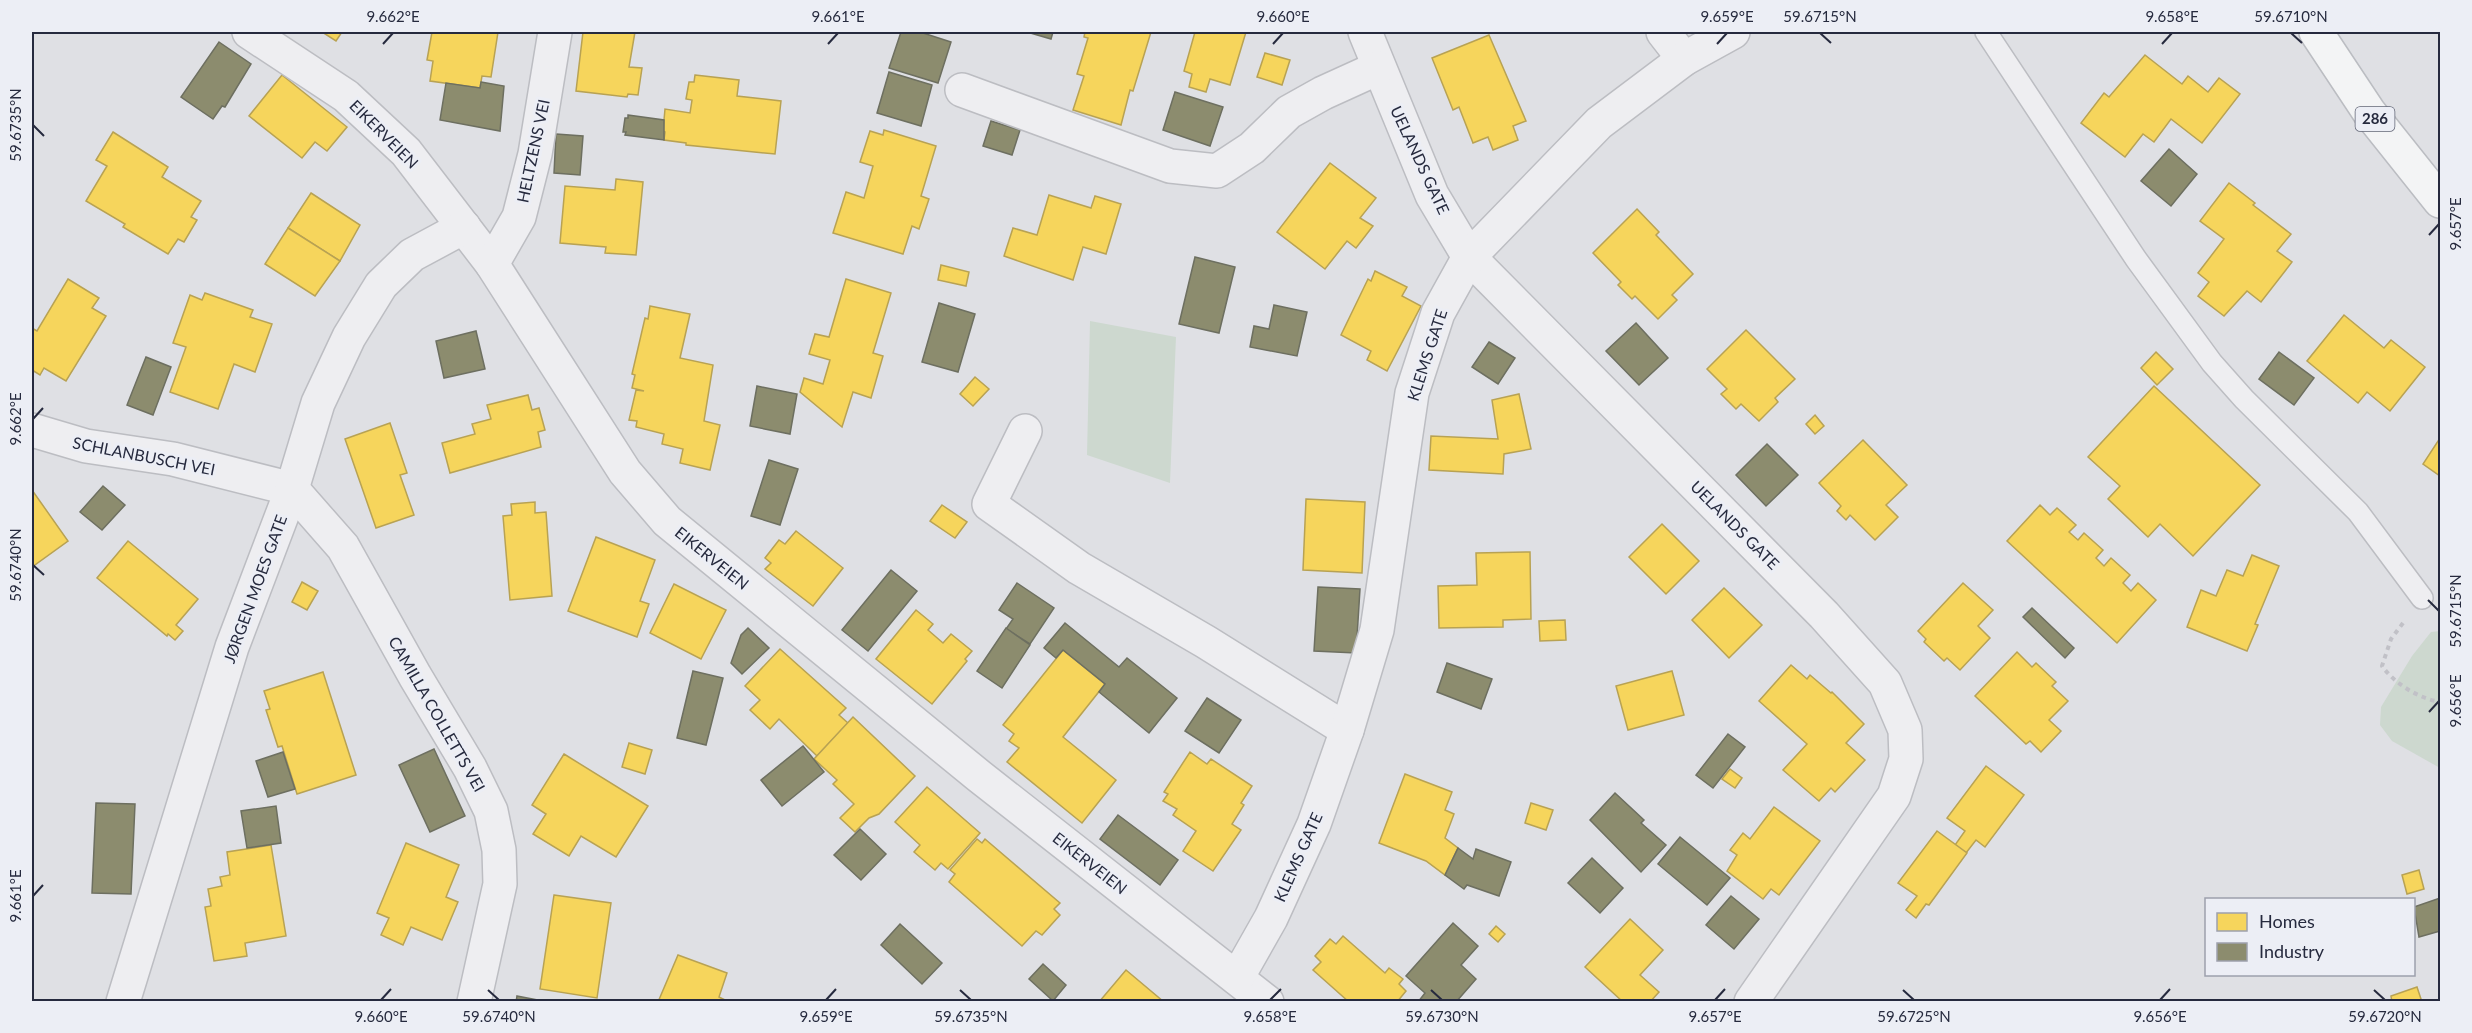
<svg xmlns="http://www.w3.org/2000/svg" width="2472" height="1033" viewBox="0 0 2472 1033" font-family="Lato,sans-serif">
<rect width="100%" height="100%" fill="#dfe0e4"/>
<g fill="#cdd8cf">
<polygon points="1090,321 1176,337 1170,483 1087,455"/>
<polygon points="2440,631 2440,768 2392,741 2380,725 2381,707 2412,656 2431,632"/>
</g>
<g fill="#f6d55c" stroke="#b8a253" stroke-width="1.5">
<polygon points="322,32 342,32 336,41"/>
<polygon points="432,32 498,32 491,77 482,76 480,88 430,81 433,61 427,60"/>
<polygon points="583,32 635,32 629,67 642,68 638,95 628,94 627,97 576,91"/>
<polygon points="1085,32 1151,32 1133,91 1130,90 1121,125 1073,110 1084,76 1077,74 1088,38 1084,37"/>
<polygon points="1195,32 1246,32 1230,85 1210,79 1206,92 1189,87 1192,74 1184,71"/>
<polygon points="1489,35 1526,121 1513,126 1518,140 1493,150 1488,137 1473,143 1459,107 1453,110 1432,58"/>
<polygon points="1265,53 1290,60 1282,85 1257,77"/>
<polygon points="2145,55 2182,84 2188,76 2208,92 2219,78 2240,94 2202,143 2171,119 2154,142 2143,134 2125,157 2081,123 2104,93 2109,97"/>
<polygon points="282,75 347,127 327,151 315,142 302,158 249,116"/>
<polygon points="695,75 739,80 737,96 781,101 775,154 686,145 686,143 664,140 665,132 663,131 665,109 690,113 692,100 686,99 689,82 694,82"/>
<polygon points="884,130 936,146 921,196 929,199 919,229 912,226 903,254 833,233 846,192 864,198 873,166 860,162 870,131 883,135"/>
<polygon points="113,132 168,167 162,177 201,201 191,217 197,220 184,242 178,239 168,254 123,227 125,224 86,201 107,166 96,160"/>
<polygon points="1330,163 1376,198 1360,218 1373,226 1356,248 1347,241 1325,269 1277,232"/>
<polygon points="616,179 643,182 636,255 605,253 606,247 560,243 565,186 615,190"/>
<polygon points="2229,183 2255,203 2253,205 2291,234 2277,251 2292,262 2261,302 2247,291 2224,316 2198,296 2209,282 2198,273 2224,239 2200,221"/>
<polygon points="311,193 360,225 340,261 288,228"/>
<polygon points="1049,195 1091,208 1095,196 1121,204 1106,254 1083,247 1073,280 1004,256 1013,228 1037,235"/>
<polygon points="1637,209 1659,232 1656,235 1693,274 1672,295 1677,300 1658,319 1635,296 1632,299 1618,285 1621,282 1593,253"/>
<polygon points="288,228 340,261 315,296 265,264"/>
<polygon points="941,265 969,272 966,286 938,280"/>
<polygon points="1375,271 1407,287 1402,296 1421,306 1387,371 1367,360 1371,351 1341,335 1368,279 1371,281"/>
<polygon points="68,279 99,298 92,308 106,316 66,381 44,368 40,375 32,370 32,328 37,331"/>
<polygon points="846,279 891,293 873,353 883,356 871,398 853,392 842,427 800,392 804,378 823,384 830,360 809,354 815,334 829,337"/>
<polygon points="205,293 253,310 250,317 272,324 255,372 234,364 218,409 170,392 186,347 173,343 190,295 202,300"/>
<polygon points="650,306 690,314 680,358 713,365 704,421 720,425 710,470 680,463 683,449 662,444 664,434 636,427 637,421 629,420 636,390 644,391 632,388 635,375 632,374 645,318 648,319"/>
<polygon points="2344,315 2384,348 2391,340 2425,367 2390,411 2367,392 2358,403 2307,361"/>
<polygon points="1746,330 1795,379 1775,398 1778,402 1759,421 1741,404 1736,409 1721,394 1727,389 1707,369"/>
<polygon points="2156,352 2173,369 2157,385 2141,368"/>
<polygon points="975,377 989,389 973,406 960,394"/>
<polygon points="2154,386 2260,485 2193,556 2160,524 2148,537 2108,499 2120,486 2088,457"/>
<polygon points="1519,394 1531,449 1504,454 1503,474 1429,470 1431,436 1498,439 1492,400"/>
<polygon points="528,395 532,410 539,408 545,430 538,432 541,447 450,473 442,443 475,434 472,424 491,419 487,405"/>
<polygon points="1815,415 1824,426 1815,434 1806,424"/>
<polygon points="390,423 407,473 400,475 414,515 376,528 345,439"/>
<polygon points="2440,438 2440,476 2423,464"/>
<polygon points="1863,440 1907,485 1886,505 1898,517 1875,540 1850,515 1846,520 1837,511 1841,506 1819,483"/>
<polygon points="32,490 68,541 32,567"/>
<polygon points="1306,499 1365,502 1362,573 1303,570"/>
<polygon points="535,502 535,513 546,512 552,596 510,600 503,516 512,515 511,504"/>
<polygon points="942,505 967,522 955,538 930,521"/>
<polygon points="2040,505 2050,515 2057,508 2076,525 2069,532 2078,540 2084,533 2103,550 2096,558 2104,566 2111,558 2130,575 2123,583 2131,591 2138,583 2156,600 2117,643 2007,541"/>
<polygon points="1662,524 1699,561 1666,594 1629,557"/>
<polygon points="796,531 843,568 813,606 765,569 771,563 765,558 779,540 785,544"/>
<polygon points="596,537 655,560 640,601 649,604 637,637 568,611"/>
<polygon points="128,541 198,599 176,625 183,631 175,640 168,634 167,636 97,578"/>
<polygon points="1530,552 1531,619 1503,620 1503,627 1439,628 1438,586 1477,585 1476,553"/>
<polygon points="2252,555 2279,566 2255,624 2258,625 2247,651 2187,627 2201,590 2216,596 2227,570 2243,576"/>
<polygon points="302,582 318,591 307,610 292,602"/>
<polygon points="1963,583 1993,610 1978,626 1990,638 1960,670 1947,658 1944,661 1924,642 1926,639 1918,631"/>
<polygon points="674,584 726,610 701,659 650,633"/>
<polygon points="1724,588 1762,625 1729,658 1692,620"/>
<polygon points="916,610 933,624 928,630 943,643 951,634 972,651 965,659 967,661 932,704 876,659"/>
<polygon points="1565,620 1566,640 1540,641 1539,621"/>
<polygon points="780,649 846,708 839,715 848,723 817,756 779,719 770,729 750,710 760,700 745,686"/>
<polygon points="1063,650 1105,684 1063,737 1116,780 1082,823 1007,762 1019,748 1009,741 1014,734 1003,725"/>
<polygon points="2017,652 2032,667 2036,663 2056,682 2052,686 2068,701 2049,720 2061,731 2041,752 2030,741 2026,744 1975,696"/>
<polygon points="1791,665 1807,679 1810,675 1831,693 1832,692 1864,724 1846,743 1865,760 1835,792 1831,788 1819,801 1783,770 1807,744 1759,701"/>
<polygon points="1672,671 1684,715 1628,730 1616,686"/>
<polygon points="323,672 356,775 297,794 282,746 278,747 266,710 270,709 264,691"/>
<polygon points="853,717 915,776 879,814 869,818 855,832 840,818 854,804 833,784 837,780 814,759"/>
<polygon points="629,743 652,750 645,774 622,767"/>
<polygon points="1190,752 1207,764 1211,759 1252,786 1241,803 1244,805 1232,824 1241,830 1213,871 1183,851 1196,831 1173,815 1177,809 1163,801 1168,794 1164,792"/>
<polygon points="564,754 648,806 616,857 581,836 569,856 533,834 546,814 532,805"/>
<polygon points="1986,766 2024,795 1985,847 1976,840 1966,853 1955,845 1965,831 1947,818"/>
<polygon points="1730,769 1742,778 1735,788 1722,779"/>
<polygon points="1405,774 1452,792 1445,810 1454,814 1445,838 1458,848 1445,875 1426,861 1379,843"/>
<polygon points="927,787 980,833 948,869 941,863 935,870 914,852 920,845 895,822"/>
<polygon points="1531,803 1553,810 1546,830 1525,823"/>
<polygon points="1774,807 1820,841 1779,895 1771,889 1763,899 1727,871 1737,855 1730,850 1743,833 1750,839"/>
<polygon points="1937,831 1967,853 1929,905 1926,904 1916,918 1906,910 1917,896 1898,883"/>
<polygon points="977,839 982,843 985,839 1060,903 1054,909 1060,915 1042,935 1036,931 1022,946 949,882 955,874 950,870"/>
<polygon points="406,843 459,865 446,897 458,902 442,940 411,927 403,945 381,935 389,918 377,913"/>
<polygon points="271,845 286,936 245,943 247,956 214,961 205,907 211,906 208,889 222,886 220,877 230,875 227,852"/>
<polygon points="2419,870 2424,889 2407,894 2402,875"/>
<polygon points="554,895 611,903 597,998 540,989"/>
<polygon points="1630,919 1663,950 1640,975 1659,992 1650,1002 1623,1002 1585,967"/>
<polygon points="1496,926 1505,934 1498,942 1489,934"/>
<polygon points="1343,936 1385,973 1389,968 1403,979 1399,984 1406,991 1397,1002 1349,1002 1313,970 1321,962 1315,956 1330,939 1336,944"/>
<polygon points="678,955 727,973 719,997 729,1002 658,1002"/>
<polygon points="1126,970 1164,1002 1099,1002"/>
<polygon points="2417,987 2422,1002 2392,1002 2391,996"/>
</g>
<g fill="#8c8c6e" stroke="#6d6f60" stroke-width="1.5">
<polygon points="901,32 920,32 951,42 938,83 889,68"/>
<polygon points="1027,32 1053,32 1051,39"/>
<polygon points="219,42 251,64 225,107 222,106 213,119 181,97"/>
<polygon points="889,72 932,85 921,126 877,113"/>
<polygon points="481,82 504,86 500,131 440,120 446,83 480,88"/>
<polygon points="1175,92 1223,107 1210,146 1163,130"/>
<polygon points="628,115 664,120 664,140 625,135 626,132 623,132 625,118 628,118"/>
<polygon points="991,121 1020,130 1012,155 983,146"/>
<polygon points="556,134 583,136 580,175 554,173"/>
<polygon points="2169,149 2197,174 2171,206 2141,181"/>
<polygon points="1195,257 1235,267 1219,333 1179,324"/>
<polygon points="939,303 975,314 958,372 922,362"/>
<polygon points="1274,305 1307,312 1297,356 1250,347 1254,326 1269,329"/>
<polygon points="1636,323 1668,358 1639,385 1606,351"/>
<polygon points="476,331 485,369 444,378 436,341"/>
<polygon points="1489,342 1515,358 1498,384 1472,367"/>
<polygon points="2279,352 2314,378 2294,405 2259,379"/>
<polygon points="146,357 171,367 153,415 127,405"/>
<polygon points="757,386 797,394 790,434 750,426"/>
<polygon points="1767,444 1798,475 1766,506 1736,475"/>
<polygon points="769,460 798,469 780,525 751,516"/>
<polygon points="103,486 125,505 102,530 80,512"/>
<polygon points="891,570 917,591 868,651 842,630"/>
<polygon points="1017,583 1054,608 1030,644 1006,629 1013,619 999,610"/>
<polygon points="1318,587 1360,589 1356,653 1314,651"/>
<polygon points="2032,608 2074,648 2065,658 2023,617"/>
<polygon points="1065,623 1119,667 1127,658 1177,698 1149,733 1099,692 1105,684 1063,650 1056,658 1044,648"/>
<polygon points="748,628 769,648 742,674 731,663 741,635"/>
<polygon points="1006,628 1030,645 1002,688 977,671"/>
<polygon points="1447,663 1492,679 1481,709 1437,692"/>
<polygon points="693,671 723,678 706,745 677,738"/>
<polygon points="1207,698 1241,720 1219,753 1185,731"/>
<polygon points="1728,734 1745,747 1713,788 1696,775"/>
<polygon points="803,746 824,772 782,806 761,780"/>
<polygon points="434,749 465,816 430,832 399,765"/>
<polygon points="283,752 295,789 268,797 256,761"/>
<polygon points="1615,793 1644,820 1641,823 1666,845 1641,872 1590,820"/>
<polygon points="96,803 135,804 131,894 92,893"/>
<polygon points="276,806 281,843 247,848 241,811"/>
<polygon points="1118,815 1178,860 1160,885 1100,839"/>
<polygon points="860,829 886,854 861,880 834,855"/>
<polygon points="1680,837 1730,878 1707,905 1658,864"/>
<polygon points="1458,848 1473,859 1476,849 1511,862 1499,896 1467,885 1464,889 1445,875"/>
<polygon points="1592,858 1623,888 1600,913 1568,883"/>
<polygon points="1731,896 1759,919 1734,949 1706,925"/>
<polygon points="2440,898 2440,933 2440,931 2419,937 2414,907"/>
<polygon points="1453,923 1478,946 1461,965 1476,979 1456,1002 1418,1002 1425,993 1406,976"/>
<polygon points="900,924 942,963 922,984 881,945"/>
<polygon points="1043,964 1066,985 1053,1001 1029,979"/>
<polygon points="517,996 548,1002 516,1002"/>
</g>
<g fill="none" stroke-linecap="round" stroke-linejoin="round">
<g stroke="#bcbdc2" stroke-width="24">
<polyline id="lane" points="1986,32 2136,259 2212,363 2244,399 2358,512 2422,598"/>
</g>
<g stroke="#bcbdc2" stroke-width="36">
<g id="street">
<polyline points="249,32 346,96 406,152 492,264 625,472 667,521 979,776 1267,1002"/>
<polyline points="1365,32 1432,195 1469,257 1824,615 1885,683 1905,730 1906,759 1894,796 1751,1002"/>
<polyline points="1663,32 1684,59"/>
<polyline points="962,90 1170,166 1217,171 1252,148 1289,112 1323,93 1378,68"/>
<polyline points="492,264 519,217 535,154 555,32"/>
<polyline points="32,430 86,446 173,459 292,489 343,547 415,676 470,768 491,811 499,850 500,884 474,1002"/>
<polyline points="1025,431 989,504 1079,568 1206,642 1347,730"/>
<polyline points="1237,978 1271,918 1314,824 1347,730 1377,630 1412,393 1438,313 1469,257 1599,123 1684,59 1733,32"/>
<polyline points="123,1002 232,647 292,489 318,403 349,337 381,285 412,255 464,227"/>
</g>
</g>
<g stroke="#bbbdc2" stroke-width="36">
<polyline id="primary" points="2316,32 2369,112 2440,201"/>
</g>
<path stroke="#c1c1c7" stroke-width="4" stroke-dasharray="4.5 4.5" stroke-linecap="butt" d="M2403,623L2391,639L2382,666C2395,684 2418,698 2440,702"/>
<use href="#lane" stroke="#eeeef1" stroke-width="21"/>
<use href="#street" stroke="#eeeef1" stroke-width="33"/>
<use href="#primary" stroke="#f3f4f5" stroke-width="33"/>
</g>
<path fill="none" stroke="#262a3e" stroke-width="2" d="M1820,33L1831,43M2291,33L2302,43M383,44L393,33M828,44L838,33M1273,44L1283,33M1717,44L1727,33M2162,44L2172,33M33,125L44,136M2429,235L2439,224M33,419L43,408M33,565L44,575M2428,600L2439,611M2429,712L2439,701M33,896L43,885M488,990L499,1000M960,990L971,1000M1431,990L1442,1000M1903,990L1914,1000M2374,990L2385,1000M381,1000L391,989M826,1000L836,989M1270,1000L1281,989M1715,1000L1725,989M2160,1000L2170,989"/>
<g text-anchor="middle" stroke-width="6" stroke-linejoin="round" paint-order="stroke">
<rect fill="#eceef5" stroke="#616575" stroke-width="1.5" x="2355.5" y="107" width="39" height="24" rx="4.5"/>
<g font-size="15" font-weight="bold" fill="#262a3e">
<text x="2375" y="124">286</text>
</g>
<g font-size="16" fill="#262a3e" stroke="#eceef5">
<text transform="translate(384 134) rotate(45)" y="6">EIKERVEIEN</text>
<text transform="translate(533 151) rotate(-78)" y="6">HELTZENS VEI</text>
<text transform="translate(1420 160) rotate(65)" y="6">UELANDS GATE</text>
<text transform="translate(1427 355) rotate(-72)" y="6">KLEMS GATE</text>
<text transform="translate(144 456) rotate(11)" y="6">SCHLANBUSCH VEI</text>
<text transform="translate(1735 525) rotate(45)" y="6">UELANDS GATE</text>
<text transform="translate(712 558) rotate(39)" y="6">EIKERVEIEN</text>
<text transform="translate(255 589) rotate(-70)" y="6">JØRGEN MOES GATE</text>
<text transform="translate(437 714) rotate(60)" y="6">CAMILLA COLLETTS VEI</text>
<text transform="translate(1298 857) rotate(-66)" y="6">KLEMS GATE</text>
<text transform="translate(1090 863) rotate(38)" y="6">EIKERVEIEN</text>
</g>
</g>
<rect width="2472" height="1033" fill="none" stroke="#eceef5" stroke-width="66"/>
<rect x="2205" y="898" width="210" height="78" fill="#eceef5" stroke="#9da0ac" stroke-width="1.5"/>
<rect x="2217" y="913" width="30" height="18" fill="#f6d55c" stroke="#9da0ac" stroke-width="1.5"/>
<text x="2259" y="928" font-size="18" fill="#262a3e">Homes</text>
<rect x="2217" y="943" width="30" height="18" fill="#8c8c6e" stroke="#9da0ac" stroke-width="1.5"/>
<text x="2259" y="958" font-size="18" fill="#262a3e">Industry</text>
<rect x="33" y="33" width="2406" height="967" fill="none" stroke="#262a3e" stroke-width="2"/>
<g font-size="15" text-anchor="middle" fill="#262a3e">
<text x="393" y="22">9.662°E</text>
<text x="838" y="22">9.661°E</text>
<text x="1283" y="22">9.660°E</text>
<text x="1727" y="22">9.659°E</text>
<text x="1820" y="22">59.6715°N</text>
<text x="2172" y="22">9.658°E</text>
<text x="2291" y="22">59.6710°N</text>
<text transform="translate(16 125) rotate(-90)" y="5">59.6735°N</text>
<text transform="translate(2456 224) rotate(-90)" y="5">9.657°E</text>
<text transform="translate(16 419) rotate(-90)" y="5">9.662°E</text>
<text transform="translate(16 565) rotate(-90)" y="5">59.6740°N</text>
<text transform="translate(2456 611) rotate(-90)" y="5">59.6715°N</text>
<text transform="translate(2456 701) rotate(-90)" y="5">9.656°E</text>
<text transform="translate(16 896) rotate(-90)" y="5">9.661°E</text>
<text x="381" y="1022">9.660°E</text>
<text x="499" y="1022">59.6740°N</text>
<text x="826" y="1022">9.659°E</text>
<text x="971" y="1022">59.6735°N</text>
<text x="1270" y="1022">9.658°E</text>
<text x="1442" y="1022">59.6730°N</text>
<text x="1715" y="1022">9.657°E</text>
<text x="1914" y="1022">59.6725°N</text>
<text x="2160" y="1022">9.656°E</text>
<text x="2385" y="1022">59.6720°N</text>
</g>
</svg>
